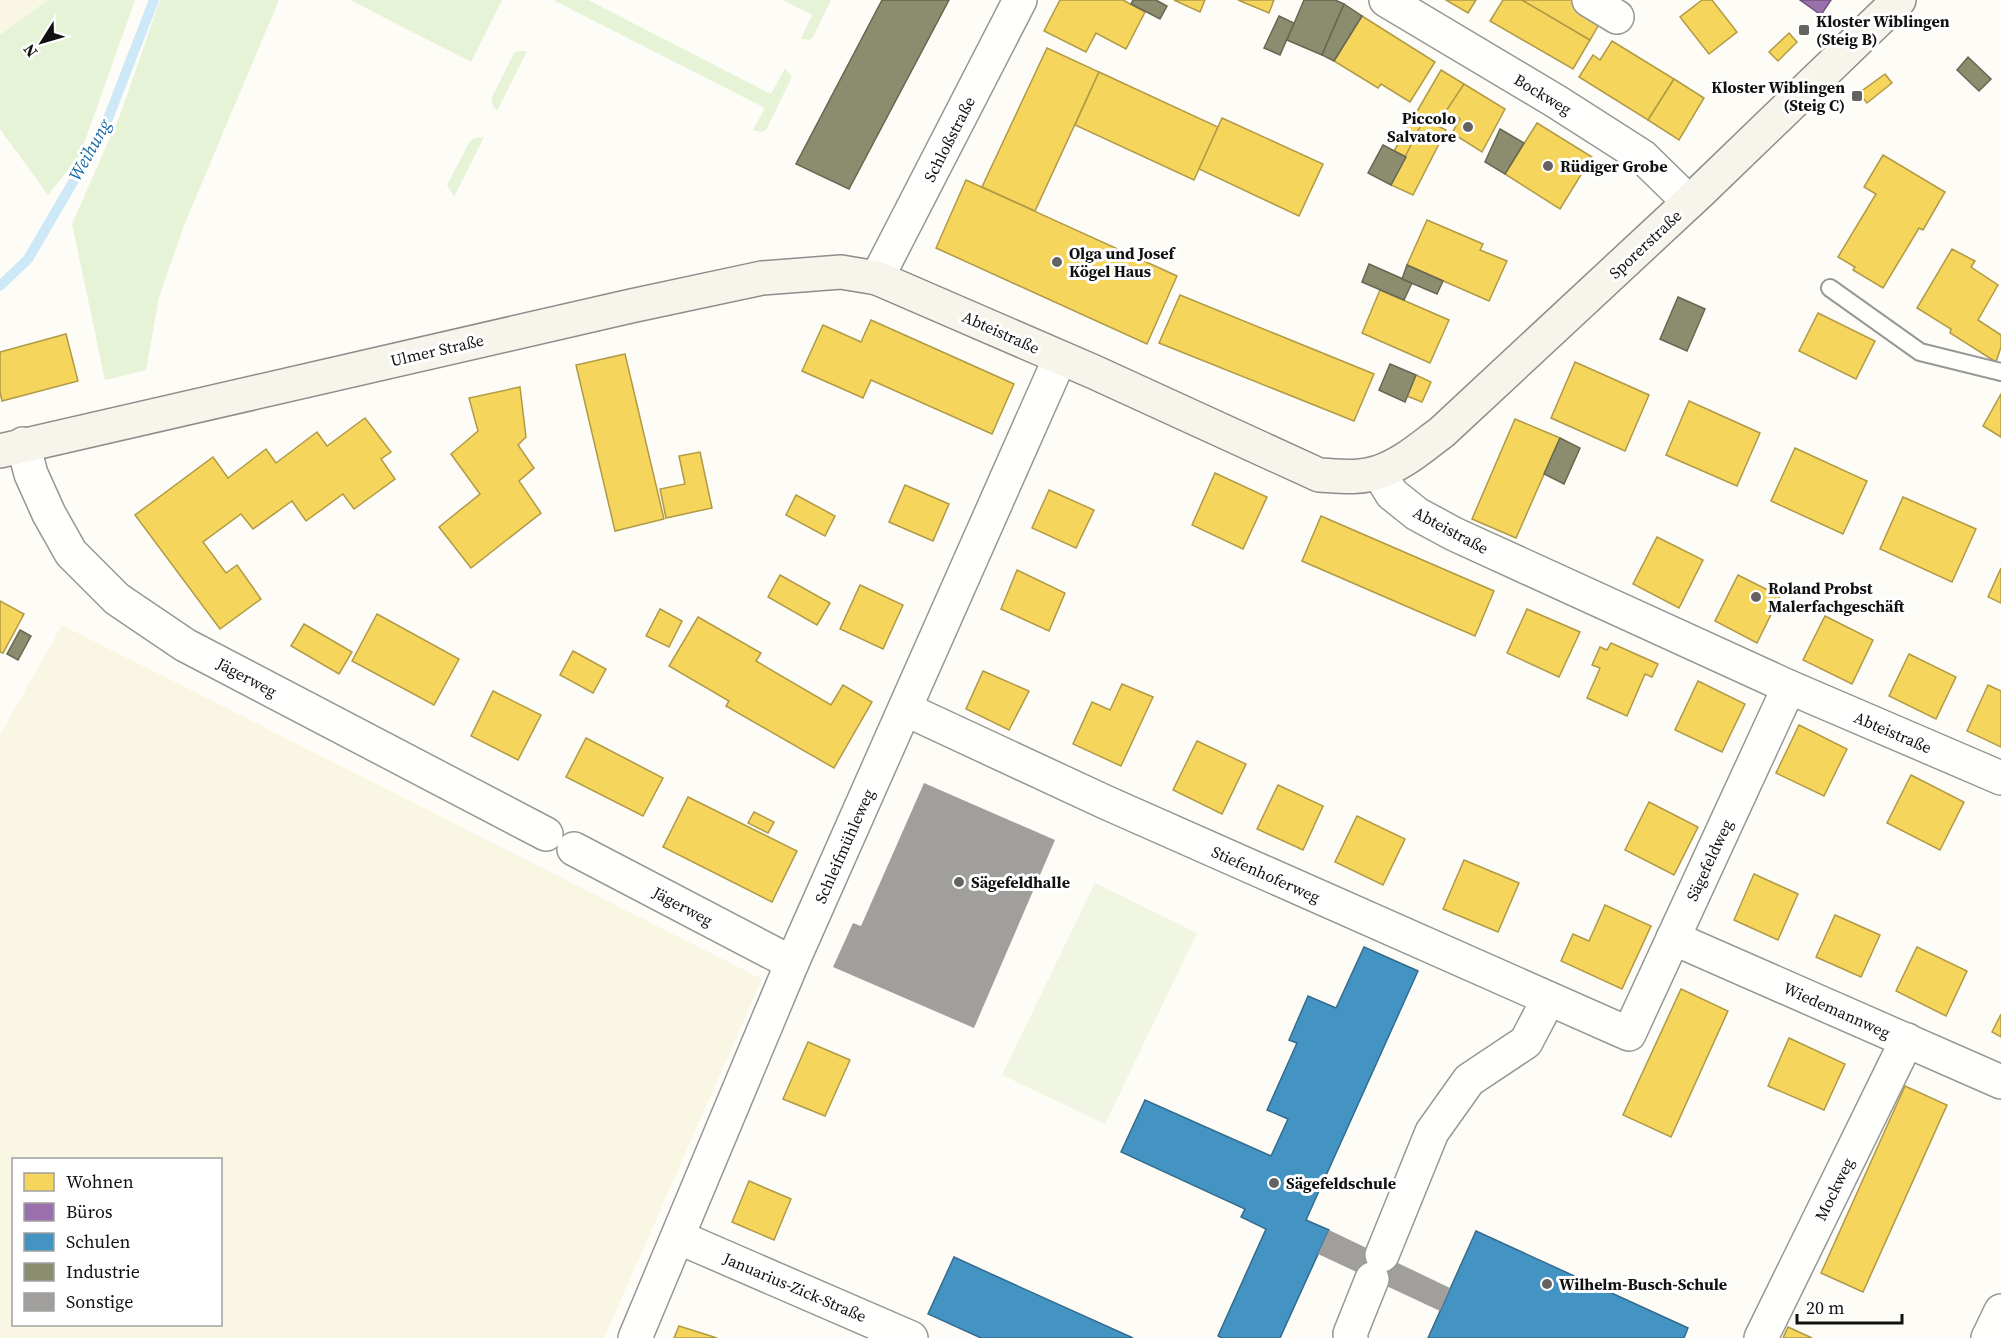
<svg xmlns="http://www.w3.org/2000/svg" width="2001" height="1338" viewBox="0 0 2001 1338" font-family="'Source Serif 4',serif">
<rect width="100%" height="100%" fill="#fdfcf7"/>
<g fill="#f9f7e4" fill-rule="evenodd">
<polygon points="0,0 48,0 0,35"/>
<path d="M62,625L762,979L604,1338H0V735ZM14,1160H220V1324H14Z"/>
</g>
<g fill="#e7f3d7">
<polygon points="48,0 135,0 80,155 48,195 0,129 0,35"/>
<polygon points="160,0 279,0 185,223 159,297 146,370 105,380 72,224 120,115"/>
<polygon points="350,0 502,0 471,62"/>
<polygon points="553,0 588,0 771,94 785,68 792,77 766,130 761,132 753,130 765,108"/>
<polygon points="782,0 831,0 813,37 809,40 801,39 812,15"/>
<polygon points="519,51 527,51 497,111 492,104 492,97 514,53"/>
<polygon points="484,137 454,197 447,185 470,141 475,138"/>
</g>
<polygon fill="#f0f6e1" points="1095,883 1197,933 1105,1124 1002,1075"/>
<g fill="#f6d55c" stroke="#b19a46" stroke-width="1.5">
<polygon points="1060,0 1123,0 1145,12 1126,49 1096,33 1086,52 1044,31"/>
<polygon points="1174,0 1205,0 1200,12"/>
<polygon points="1238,0 1274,0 1269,13"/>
<polygon points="1446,0 1476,0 1468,13"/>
<polygon points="1503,0 1522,0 1590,40 1573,69 1490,21"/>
<polygon points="1522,0 1581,0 1605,14 1590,40"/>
<polygon points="1702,0 1712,0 1737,32 1709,54 1680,17"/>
<polygon points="1362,16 1435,62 1410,102 1381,84 1378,88 1334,61"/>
<polygon points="1789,33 1797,42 1778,61 1769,52"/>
<polygon points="1612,41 1674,79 1648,120 1579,77 1593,55 1600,60"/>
<polygon points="1047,48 1099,72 1035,211 982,187"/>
<polygon points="1441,70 1464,84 1438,126 1424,119 1406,157 1394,151"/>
<polygon points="1099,72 1218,127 1194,180 1075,125"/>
<polygon points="1885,74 1892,83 1867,103 1859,93"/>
<polygon points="1674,79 1704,98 1679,140 1648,120"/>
<polygon points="1464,84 1505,109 1482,152 1452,133 1460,119 1453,114 1450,118 1444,114"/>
<polygon points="1222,118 1323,164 1299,216 1199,169"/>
<polygon points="1424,119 1446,130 1413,195 1391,185"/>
<polygon points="1537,123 1592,157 1560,209 1505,174"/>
<polygon points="1883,155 1945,192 1923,230 1919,228 1883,288 1853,270 1855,267 1838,257 1876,194 1864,187"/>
<polygon points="966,180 1177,276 1147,344 936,248"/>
<polygon points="1427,220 1483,244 1480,250 1507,261 1489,301 1407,265"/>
<polygon points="1952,249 1975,261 1971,267 1998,285 1978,320 2001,335 2001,347 1996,362 1950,333 1951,329 1917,308"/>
<polygon points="1380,290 1449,320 1430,363 1362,333"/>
<polygon points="1180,295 1374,374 1354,421 1159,343"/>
<polygon points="1818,313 1875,341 1856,379 1799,351"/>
<polygon points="871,320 1014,384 992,434 871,380 863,398 802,371 823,325 861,342"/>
<polygon points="66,334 78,381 2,401 0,392 0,352"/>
<polygon points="625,354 664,519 615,531 576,365"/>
<polygon points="1575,362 1649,395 1625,451 1551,418"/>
<polygon points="1416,375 1431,382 1422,402 1407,396"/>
<polygon points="520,387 526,437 518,445 534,468 519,481 541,513 471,568 439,527 480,494 451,454 478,431 469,398"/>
<polygon points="2001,394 2001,437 1983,426"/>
<polygon points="1689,401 1760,433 1737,486 1666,455"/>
<polygon points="365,418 391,452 381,459 395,479 354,509 343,494 306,521 292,501 253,529 241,514 203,542 226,573 237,565 261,599 220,629 135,515 213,457 228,478 266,449 276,463 317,432 327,446"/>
<polygon points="1515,419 1560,438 1516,538 1472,519"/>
<polygon points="1795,448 1867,481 1843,534 1771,501"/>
<polygon points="700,452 712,508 666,518 660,489 685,484 679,456"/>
<polygon points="1215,473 1267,497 1243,549 1192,525"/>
<polygon points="905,485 949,504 933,541 889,522"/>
<polygon points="1049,490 1094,510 1076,548 1032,528"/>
<polygon points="796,495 835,516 825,536 786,515"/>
<polygon points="1903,497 1976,529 1952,582 1880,549"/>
<polygon points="1321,516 1494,591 1475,636 1302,561"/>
<polygon points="1657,537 1703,560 1679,608 1633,584"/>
<polygon points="2001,568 2001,603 1988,597"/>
<polygon points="1017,570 1065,593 1049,631 1001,609"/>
<polygon points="780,575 830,603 817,625 768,597"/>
<polygon points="1738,575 1780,596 1757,643 1715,621"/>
<polygon points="860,585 903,605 883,649 840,629"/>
<polygon points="0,601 24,614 3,653 0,652"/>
<polygon points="660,609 682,621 669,647 646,636"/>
<polygon points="1527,609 1580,632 1559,677 1507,653"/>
<polygon points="377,614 459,659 434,705 352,661"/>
<polygon points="1825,616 1873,640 1852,684 1803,660"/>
<polygon points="698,617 761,653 756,661 831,705 843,685 872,702 834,768 726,706 729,701 669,666"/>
<polygon points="304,624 352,652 339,674 291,646"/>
<polygon points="1611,643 1658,664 1652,677 1645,674 1627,716 1587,698 1600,668 1592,665 1600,647 1607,650"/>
<polygon points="573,651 606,669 593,693 560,675"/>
<polygon points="1909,654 1956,677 1936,719 1889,696"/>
<polygon points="983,671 1029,691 1009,730 966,709"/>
<polygon points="1698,681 1745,704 1722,752 1675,730"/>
<polygon points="1122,684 1153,697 1121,766 1073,744 1092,702 1110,710"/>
<polygon points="1988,685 2001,691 2001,747 1967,731"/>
<polygon points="493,691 541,715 518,760 471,736"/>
<polygon points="1799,725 1847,749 1824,796 1776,773"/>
<polygon points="586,738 663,778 643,816 566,777"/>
<polygon points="1197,741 1246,764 1222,814 1173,790"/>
<polygon points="1911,775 1964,802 1940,850 1887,823"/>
<polygon points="1278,785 1323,806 1303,850 1257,829"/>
<polygon points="688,797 797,851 772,902 663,847"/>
<polygon points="1649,802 1698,827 1674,875 1625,850"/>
<polygon points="754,812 774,822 768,833 748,823"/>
<polygon points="1357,816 1405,839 1383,885 1335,862"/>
<polygon points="1464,860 1519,883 1498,932 1443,909"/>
<polygon points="1754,874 1798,894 1778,940 1734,920"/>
<polygon points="1605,905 1651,926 1622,989 1561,961 1573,934 1589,941"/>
<polygon points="1835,915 1880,935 1861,977 1816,957"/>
<polygon points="1917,947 1967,971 1946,1016 1896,991"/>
<polygon points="1681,989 1728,1011 1671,1137 1623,1115"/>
<polygon points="2001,1014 2001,1037 1992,1032"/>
<polygon points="1789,1038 1845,1064 1824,1110 1768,1086"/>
<polygon points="808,1042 850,1060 825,1116 783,1099"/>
<polygon points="1905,1086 1947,1105 1863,1292 1821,1273"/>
<polygon points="749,1181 791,1199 774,1240 732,1222"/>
<polygon points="679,1326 717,1338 674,1338"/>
<polygon points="1788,1327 1812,1338 1783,1338"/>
</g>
<polygon fill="#9970ab" stroke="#70547d" stroke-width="1.5" points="1800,0 1831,0 1821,15"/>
<g fill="#4393c3" stroke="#346c8e" stroke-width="1.5">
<polygon points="1364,947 1418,971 1306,1220 1329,1230 1280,1338 1222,1338 1218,1336 1266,1229 1241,1217 1245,1209 1121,1152 1145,1100 1271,1156 1288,1119 1267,1110 1297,1043 1289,1040 1308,996 1336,1008"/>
<polygon points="1476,1231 1688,1328 1684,1338 1428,1338"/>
<polygon points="954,1257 1000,1278 1133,1338 981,1338 928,1314"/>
</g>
<g fill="#8c8c6e" stroke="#676752" stroke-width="1.5">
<polygon points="882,0 949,0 849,189 796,164"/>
<polygon points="1133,0 1156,0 1167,6 1160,19 1131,4"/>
<polygon points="1304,0 1335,0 1344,4 1322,55 1287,40"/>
<polygon points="1344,4 1362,16 1334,61 1322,55"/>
<polygon points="1279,16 1294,23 1280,55 1264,48"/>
<polygon points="1968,57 1991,79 1979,91 1957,70"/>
<polygon points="1500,129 1524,143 1505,174 1485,162"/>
<polygon points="1383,145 1406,157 1391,185 1368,173"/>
<polygon points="1369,264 1412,283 1404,300 1362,282"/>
<polygon points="1407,265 1443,281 1437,294 1402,279"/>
<polygon points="1678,297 1705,309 1687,351 1660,339"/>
<polygon points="1390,364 1416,375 1405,402 1379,390"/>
<polygon points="1560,438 1580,448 1564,484 1544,474"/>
<polygon points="20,630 31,636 18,660 7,654"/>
</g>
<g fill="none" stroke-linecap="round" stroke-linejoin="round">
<polyline stroke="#cde8f7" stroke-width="10" points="0,286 28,259 104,129 154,0"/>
</g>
<g fill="#a19f9c">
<polygon points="924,783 1055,840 974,1028 833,967 853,923 861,926"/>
<polygon points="1329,1230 1450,1288 1440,1311 1318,1254"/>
</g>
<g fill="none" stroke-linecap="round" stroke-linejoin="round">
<g stroke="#979795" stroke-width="20">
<polyline id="lane" points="1830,288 1920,352 2001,372"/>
</g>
<g stroke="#979795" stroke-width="36">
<g id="street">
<polyline points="1386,0 1557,102 1643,157 1689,202"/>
<polyline points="1589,0 1617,17"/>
<polyline points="877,278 1020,0"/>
<polyline points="23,444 31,474 49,514 71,553 117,599 185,645 546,834"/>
<polyline points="1379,473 1392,494 1417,514 1454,534 1789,687 2001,778"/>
<polyline points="905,709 1105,802 1629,1034 1789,687"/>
<polyline points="574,849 792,963"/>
<polyline points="1673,938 2001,1082"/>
<polyline points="678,1237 911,1338"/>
<polyline points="1382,1255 1432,1132 1469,1080 1526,1042 1548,1000"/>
<polyline points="635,1338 792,963 1060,358"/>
<polyline points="1351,1338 1350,1334 1372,1279"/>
<polyline points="1761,1338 1907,1040"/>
<polyline points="1988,1338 2001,1311"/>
</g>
</g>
<g stroke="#8e8d8b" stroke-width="36">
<path id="secondary" d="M0,451L631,306L762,278L841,272L877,278L1094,372L1319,475C1338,476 1360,479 1379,472C1403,464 1423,446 1442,432L1701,191L1899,0"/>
</g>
<use href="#lane" stroke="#fffffe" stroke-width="16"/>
<use href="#street" stroke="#fffffe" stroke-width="33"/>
<use href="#secondary" stroke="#f6f4eb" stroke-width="33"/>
</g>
<g fill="#646362" stroke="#fff" stroke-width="2">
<rect x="1798" y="24" width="12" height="12" rx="3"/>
<rect x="1851" y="90" width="12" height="12" rx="3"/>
<circle cx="1468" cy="127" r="6"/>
<circle cx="1548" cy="166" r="6"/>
<circle cx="1057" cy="262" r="6"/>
<circle cx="1756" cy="597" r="6"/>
<circle cx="959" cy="882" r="6"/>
<circle cx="1274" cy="1183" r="6"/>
<circle cx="1547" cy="1284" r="6"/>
</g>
<g text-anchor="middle" stroke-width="6" stroke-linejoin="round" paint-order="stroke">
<g font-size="16" font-weight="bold" fill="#111" stroke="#fff" text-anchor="start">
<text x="1816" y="27">Kloster Wiblingen<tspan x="1816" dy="18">(Steig B)</tspan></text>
<text x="1845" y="93" text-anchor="end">Kloster Wiblingen<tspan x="1845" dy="18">(Steig C)</tspan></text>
<text x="1456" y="124" text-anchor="end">Piccolo<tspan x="1456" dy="18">Salvatore</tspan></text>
<text x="1560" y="172">Rüdiger Grobe</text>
<text x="1069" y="259">Olga und Josef<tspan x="1069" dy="18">Kögel Haus</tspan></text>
<text x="1768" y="594">Roland Probst<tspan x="1768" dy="18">Malerfachgeschäft</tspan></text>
<text x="971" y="888">Sägefeldhalle</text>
<text x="1286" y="1189">Sägefeldschule</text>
<text x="1559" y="1290">Wilhelm-Busch-Schule</text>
</g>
<g font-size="16" fill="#111" stroke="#fff">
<text transform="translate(1543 94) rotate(31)" y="6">Bockweg</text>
<text transform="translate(949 139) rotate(-63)" y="6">Schloßstraße</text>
<text transform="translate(1645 244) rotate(-43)" y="6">Sporerstraße</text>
<text transform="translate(1001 332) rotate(24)" y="6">Abteistraße</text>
<text transform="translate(437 350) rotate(-13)" y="6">Ulmer Straße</text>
<text transform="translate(1451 530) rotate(28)" y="6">Abteistraße</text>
<text transform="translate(247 677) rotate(28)" y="6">Jägerweg</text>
<text transform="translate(1893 732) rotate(23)" y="6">Abteistraße</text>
<text transform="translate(844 846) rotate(-66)" y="6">Schleifmühleweg</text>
<text transform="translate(1709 860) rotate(-65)" y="6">Sägefeldweg</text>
<text transform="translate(1266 874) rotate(24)" y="6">Stiefenhoferweg</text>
<text transform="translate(683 906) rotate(28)" y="6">Jägerweg</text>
<text transform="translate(1837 1010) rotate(24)" y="6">Wiedemannweg</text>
<text transform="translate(1834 1189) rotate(-64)" y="6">Mockweg</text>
<text transform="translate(795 1287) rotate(23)" y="6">Januarius-Zick-Straße</text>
</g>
<g font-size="18" font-style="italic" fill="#1768a6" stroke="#fff">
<text transform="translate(90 150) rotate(-61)" y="6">Weihung</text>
</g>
</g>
<rect x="12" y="1158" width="210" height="168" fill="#ffffff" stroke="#a0a0a0" stroke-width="1.5"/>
<rect x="24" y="1173" width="30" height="18" fill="#f6d55c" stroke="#a0a0a0" stroke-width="1.5"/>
<text x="66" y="1188" font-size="18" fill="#111111">Wohnen</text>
<rect x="24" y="1203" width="30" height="18" fill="#9970ab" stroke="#a0a0a0" stroke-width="1.5"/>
<text x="66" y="1218" font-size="18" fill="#111111">Büros</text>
<rect x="24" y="1233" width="30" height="18" fill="#4393c3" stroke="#a0a0a0" stroke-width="1.5"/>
<text x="66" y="1248" font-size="18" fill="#111111">Schulen</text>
<rect x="24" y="1263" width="30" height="18" fill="#8c8c6e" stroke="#a0a0a0" stroke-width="1.5"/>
<text x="66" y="1278" font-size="18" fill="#111111">Industrie</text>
<rect x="24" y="1293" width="30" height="18" fill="#a19f9c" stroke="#a0a0a0" stroke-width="1.5"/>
<text x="66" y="1308" font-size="18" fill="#111111">Sonstige</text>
<g transform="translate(42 42) rotate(233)" stroke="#ffffff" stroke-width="4.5" paint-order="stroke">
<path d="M0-4.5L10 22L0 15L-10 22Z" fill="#111111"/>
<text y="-9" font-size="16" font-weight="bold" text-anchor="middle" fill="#111111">N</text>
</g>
<path d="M1797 1314v9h105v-9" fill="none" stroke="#111111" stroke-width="3"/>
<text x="1806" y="1314" font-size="18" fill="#111111" stroke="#ffffff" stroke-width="4.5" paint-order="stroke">20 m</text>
</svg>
